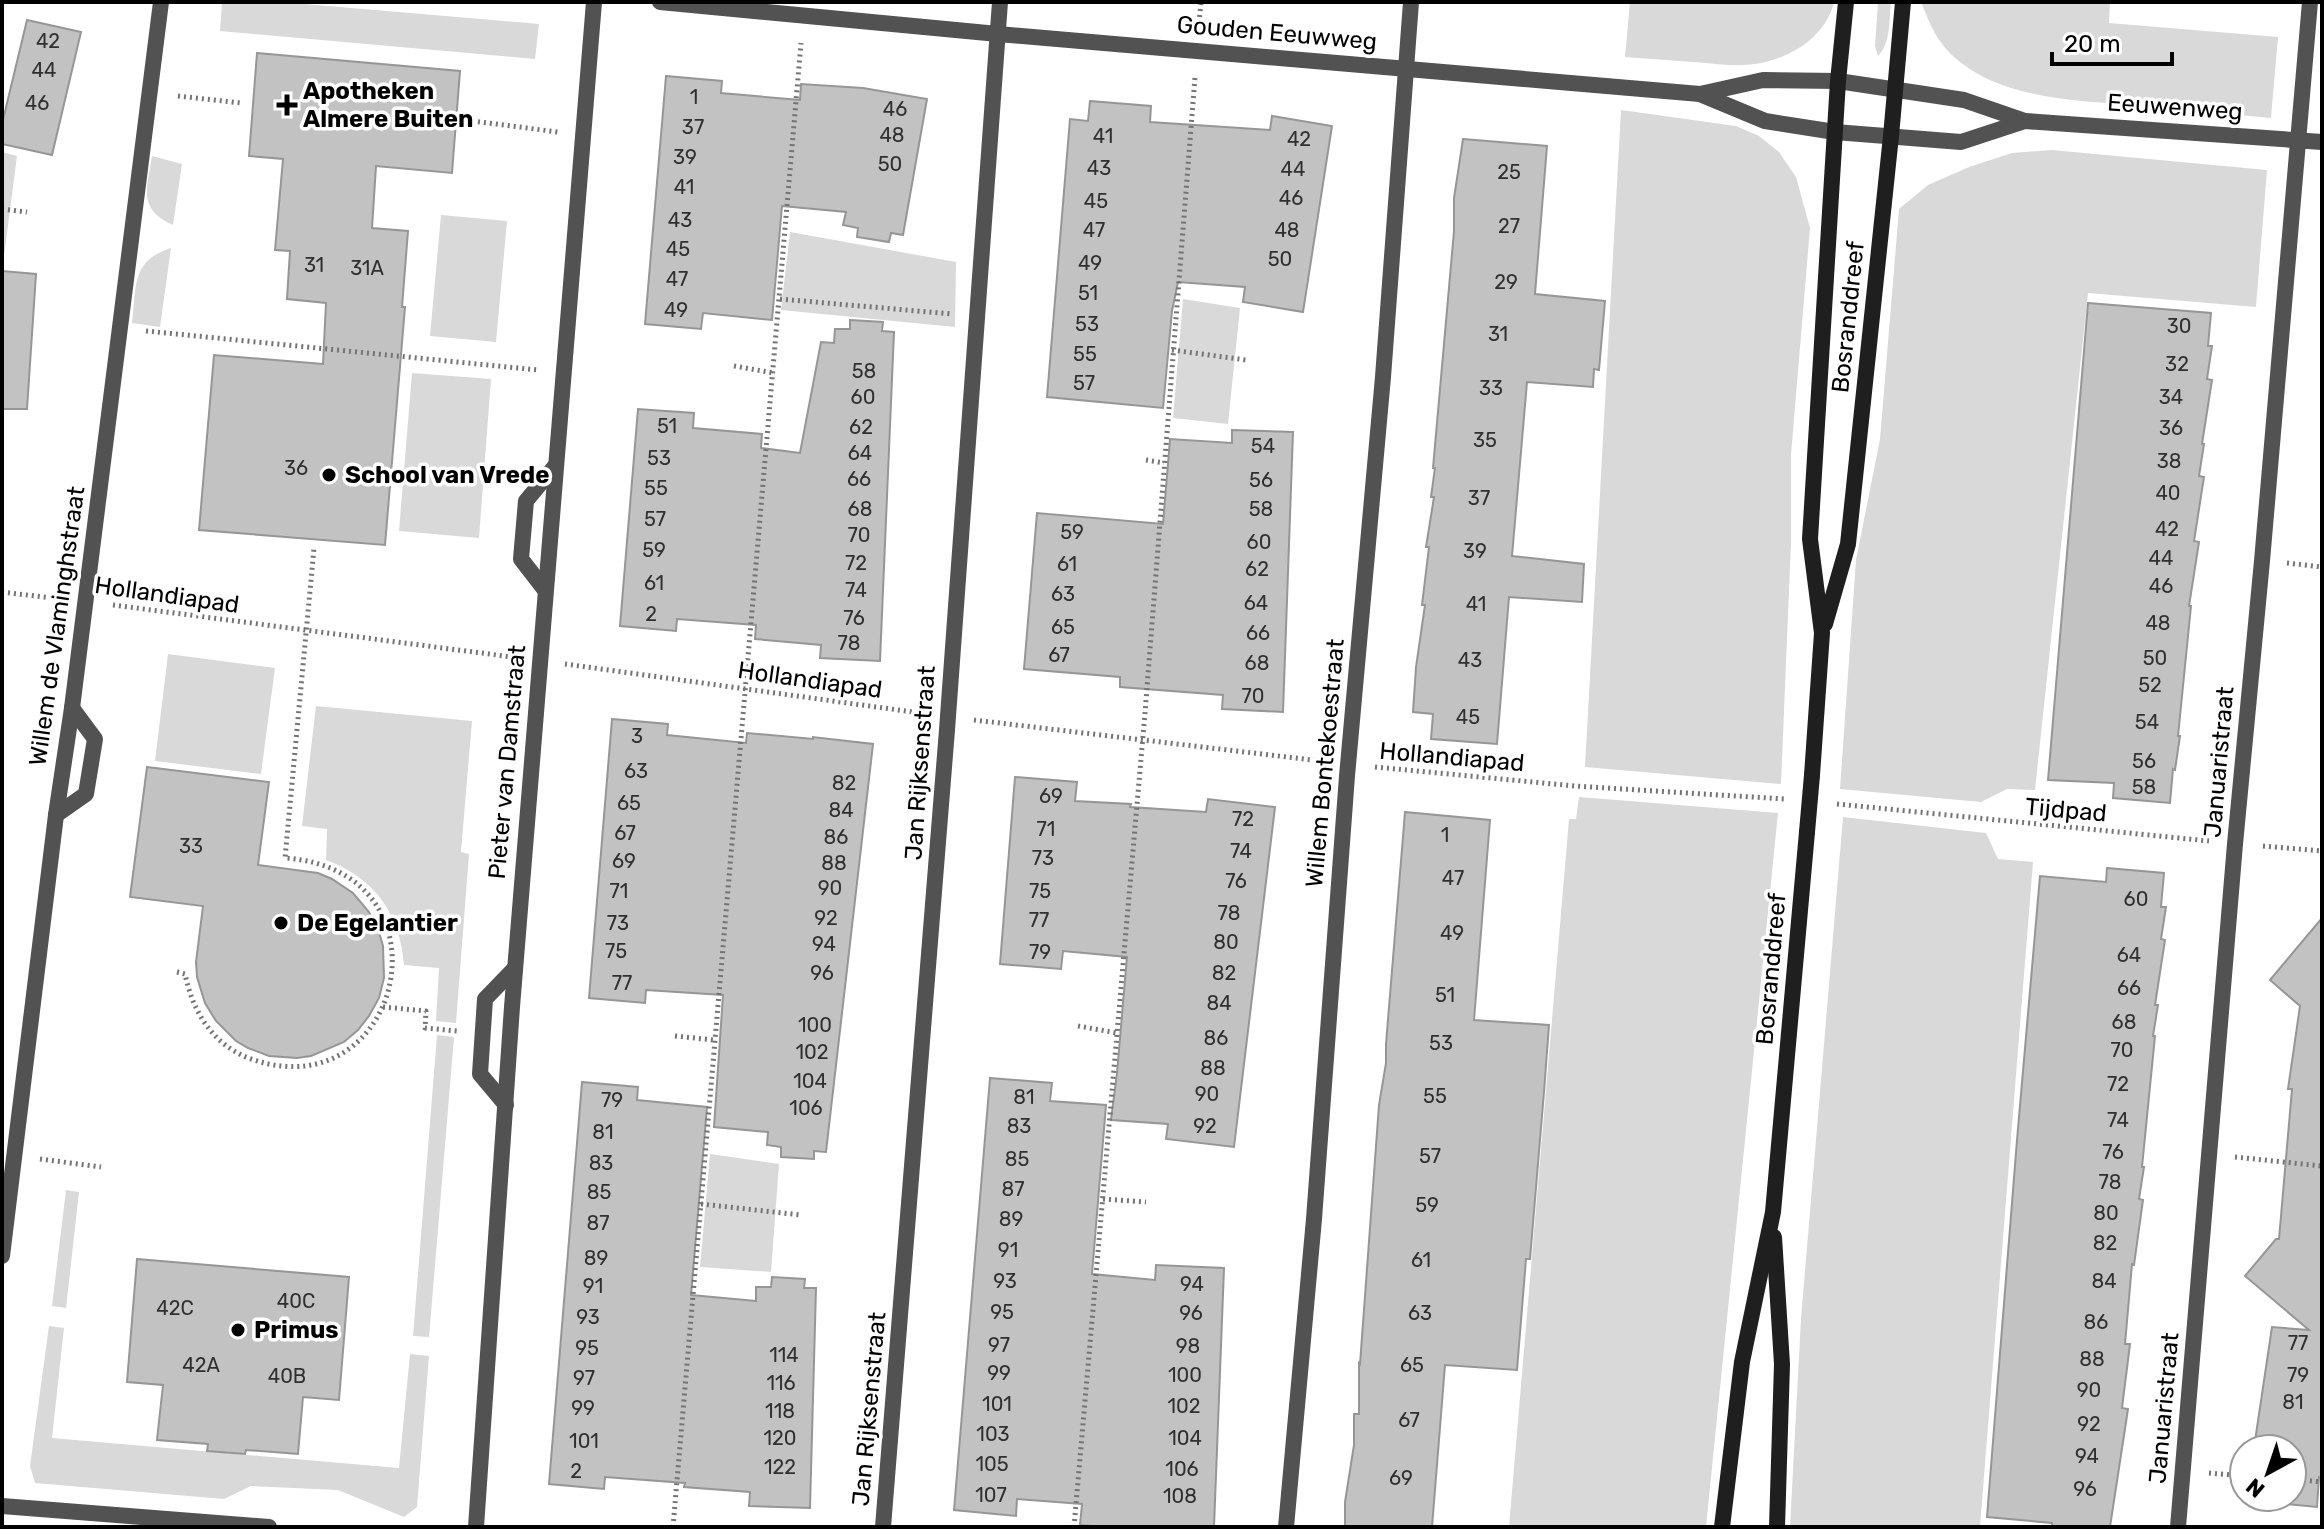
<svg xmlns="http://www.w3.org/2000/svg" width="2324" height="1529" viewBox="0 0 2324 1529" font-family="Rubik,sans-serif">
<rect width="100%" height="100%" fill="#fff"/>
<g fill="#d9d9d9">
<polygon points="222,2 281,2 539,24 535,59 220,31"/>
<path d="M1630,2H1834C1825,41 1781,64 1743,65C1731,66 1718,64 1706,63C1679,61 1652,59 1625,57Z"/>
<path d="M1878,2H1891C1889,20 1891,43 1878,56L1875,46Z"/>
<path d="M1921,2H2110L2109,23L2278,37L2271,118C2228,114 2186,110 2143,106C2079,100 1995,101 1947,50C1934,36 1928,19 1921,2Z"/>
<polygon points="1621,110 1736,126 1759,136 1779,152 1796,177 1810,228 1791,455 1791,542 1781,784 1585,767"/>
<polygon points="2052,150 2267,170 2256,307 2088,293 2035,790 2007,789 1981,802 1840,789 1856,560 1880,439 1899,209 1928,185 1969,167 2012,153"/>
<polygon points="2,152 17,156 3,264 2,264"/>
<path d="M152,156L182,164L173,225C137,209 147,188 152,156Z"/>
<polygon points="441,215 507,221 496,342 430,336"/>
<polygon points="790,232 956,262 955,327 781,310"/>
<path d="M171,248L160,327L132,323C137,287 130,261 171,248Z"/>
<polygon points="1183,299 1240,308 1228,424 1173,418"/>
<polygon points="412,373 491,379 479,538 399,531"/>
<polygon points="168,654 275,668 261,774 155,761"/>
<path d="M316,706L472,721L461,852L469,854L456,1023L436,1021L439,968L404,965C400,914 375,878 326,860L327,829L302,826Z"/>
<polygon points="1579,797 1778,813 1706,1527 1509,1527 1569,819 1576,819"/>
<polygon points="1843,817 1986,833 1998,859 2033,862 1980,1527 1790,1527 1801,1319"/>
<polygon points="437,1035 454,1037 429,1337 413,1336"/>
<polygon points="710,1154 779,1164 771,1272 700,1267"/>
<polygon points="66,1190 79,1192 66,1308 52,1306"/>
<polygon points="49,1326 64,1328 52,1438 399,1468 410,1354 429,1356 417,1507 404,1517 338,1490 251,1486 224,1499 35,1483 30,1466"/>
</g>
<g fill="#c2c2c2" stroke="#969696" stroke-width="2">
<polygon points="27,20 81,32 52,155 2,144 2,124"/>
<polygon points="257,53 460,71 452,173 376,166 372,228 408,231 402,307 405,307 385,545 199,530 214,355 323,364 326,303 287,299 290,251 275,250 283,159 249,156"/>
<polygon points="666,76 722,81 721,93 800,100 801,84 863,88 927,99 903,235 891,233 889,242 857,237 858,228 843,225 846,212 782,206 772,320 703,313 701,329 645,324"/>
<polygon points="1090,101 1151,106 1150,122 1270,130 1272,116 1332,126 1303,312 1243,302 1245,287 1178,282 1172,311 1163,408 1047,397 1070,119 1088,121"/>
<polygon points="1463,139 1547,146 1535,294 1605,301 1599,370 1594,369 1593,387 1527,382 1512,556 1584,564 1582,602 1509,597 1497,744 1431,739 1433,714 1413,712 1416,667 1425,605 1422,605 1429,547 1426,547 1434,497 1431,497 1435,468 1433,468 1454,231 1454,198"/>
<polygon points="2,271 36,274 27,409 2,409"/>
<polygon points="2088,303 2211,313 2208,346 2212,346 2207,379 2212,380 2202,444 2204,444 2199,476 2204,477 2194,541 2199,542 2189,606 2191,606 2178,736 2180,736 2175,770 2173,769 2170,803 2113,798 2114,783 2048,780"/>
<polygon points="850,320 883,322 882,331 894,332 880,661 820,658 821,645 755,639 756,625 677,619 676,631 620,626 638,409 694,413 693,428 762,434 761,448 800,453 821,342 834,343 835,329 850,329"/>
<polygon points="1232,430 1293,432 1283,712 1222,709 1223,695 1120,687 1120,677 1024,669 1037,513 1163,524 1170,439 1232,443"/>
<polygon points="612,719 668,724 667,735 746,743 747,733 813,739 813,737 873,744 826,1152 814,1151 814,1159 781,1157 781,1147 767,1145 768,1132 714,1127 723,995 646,990 645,1003 589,998"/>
<polygon points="147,767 269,782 258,865 318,873 332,879 353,893 369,912 378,929 383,946 384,978 379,998 369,1016 358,1030 344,1042 311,1056 297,1058 269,1056 248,1048 236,1041 216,1021 205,1003 197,977 196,962 203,906 130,897"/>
<polygon points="1015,777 1077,782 1075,801 1131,804 1130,807 1206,812 1208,799 1275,807 1234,1147 1166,1139 1168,1124 1111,1120 1117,1073 1127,957 1063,951 1061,969 1000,964"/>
<polygon points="1405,812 1490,820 1474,1020 1549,1025 1544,1092 1530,1259 1526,1259 1517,1370 1445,1365 1432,1527 1345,1527 1345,1502 1354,1445 1354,1414 1359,1414 1359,1363 1360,1364 1379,1105 1386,1063 1386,1044"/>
<polygon points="2107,868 2164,873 2161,907 2166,907 2161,939 2165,940 2155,1005 2158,1005 2153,1036 2155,1036 2142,1167 2144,1167 2139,1199 2143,1200 2134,1265 2132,1264 2125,1344 2130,1344 2122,1408 2128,1409 2110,1527 2052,1527 2052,1523 1987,1517 2017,1140 2040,876 2106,882"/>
<polygon points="2322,918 2322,1478 2319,1477 2317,1507 2264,1502 2265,1497 2292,1497 2292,1449 2262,1449 2263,1442 2255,1441 2272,1327 2309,1330 2245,1276 2276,1239 2279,1239 2292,1089 2288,1089 2300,1006 2270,980"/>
<polygon points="990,1078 1052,1083 1050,1101 1106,1105 1092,1274 1155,1280 1156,1265 1224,1268 1214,1527 1105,1527 1080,1525 1082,1504 1017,1499 1016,1516 954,1510"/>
<polygon points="582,1082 638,1087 637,1100 707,1107 691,1295 756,1301 756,1287 771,1287 772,1277 805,1279 804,1288 816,1288 810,1508 749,1506 750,1492 684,1487 685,1483 605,1477 604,1489 549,1484"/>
<polygon points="137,1259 349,1277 339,1400 303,1397 298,1454 246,1450 245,1454 207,1451 208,1444 157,1440 163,1385 127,1382"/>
</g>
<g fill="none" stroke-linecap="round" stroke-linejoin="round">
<g stroke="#747474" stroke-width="5" stroke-dasharray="2 4" stroke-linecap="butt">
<polyline points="1199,23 1201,2"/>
<polyline points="178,96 241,103"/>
<polyline points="472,121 558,132"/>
<polyline points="2,209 27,212"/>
<polyline points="780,299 952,314"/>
<polyline points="146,331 538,370"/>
<polyline points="1172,350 1246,360"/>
<polyline points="734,366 774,373"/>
<polyline points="1146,460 1164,463"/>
<polyline points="2287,563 2322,567"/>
<polyline points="2,592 60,599"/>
<polyline points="113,605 512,657"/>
<polyline points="565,664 920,713"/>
<polyline points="974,720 1321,761"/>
<polyline points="1375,767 1575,786 1784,799"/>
<polyline points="1837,804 2209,841"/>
<polyline points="2263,846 2322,851"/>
<path d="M177,972L185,974C193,1013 214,1047 254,1060C404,1109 457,870 285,858L314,548"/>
<polyline points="383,1007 426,1011 425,1028 457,1031"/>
<polyline points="1078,1026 1117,1033"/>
<polyline points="675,1036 714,1040"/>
<polyline points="2235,1157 2322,1166"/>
<polyline points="40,1159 101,1167"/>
<polyline points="1103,1199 1146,1202"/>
<polyline points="701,1204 801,1215"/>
<polyline points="2209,1473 2244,1476"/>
<polyline points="2292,1479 2322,1482"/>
<polyline points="673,1527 801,43"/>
<polyline points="1074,1527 1145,713 1195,77"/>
</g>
<g stroke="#525252" stroke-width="16">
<polyline points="545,590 521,559 526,501 555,466"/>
<polyline points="56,815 86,794 95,739 72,708"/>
<polyline points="506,1105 480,1074 485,999 515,968"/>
</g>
<g stroke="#525252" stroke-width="16">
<polyline points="660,2 998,34 1700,94 1765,121 1835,132 1961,142 2025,121"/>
<polyline points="1700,94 1763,80 1838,81 1964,100 2025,121 2322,142"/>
<polyline points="2,1256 56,815 72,708 161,2"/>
<polyline points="2,1506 269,1527"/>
<polyline points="476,1527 512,1007 594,2"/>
<polyline points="883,1527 947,730 1000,2"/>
<polyline points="1286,1527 1314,1219 1347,776 1383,377 1411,2"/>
<polyline points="2178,1527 2235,844 2262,561 2310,2"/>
</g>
<g stroke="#1f1f1f" stroke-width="16">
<polyline points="1825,624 1848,544 1891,136 1903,2"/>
<polyline points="1812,775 1822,633 1810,539 1838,81 1846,2"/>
<polyline points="1774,1237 1782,1364 1777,1527"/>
<polyline points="1722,1527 1742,1362 1773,1212 1807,832"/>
</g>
<polyline stroke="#1f1f1f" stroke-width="16" points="1807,832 1812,775"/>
</g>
<g fill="#000" stroke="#fff" stroke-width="3">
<path d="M283 93h8v8h8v8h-8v8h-8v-8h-8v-8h8z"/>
<circle cx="329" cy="475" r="8"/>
<circle cx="281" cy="923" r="8"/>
<circle cx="238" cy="1330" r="8"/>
</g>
<g text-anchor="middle" stroke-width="7" stroke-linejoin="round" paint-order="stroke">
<g font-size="20" fill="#303030">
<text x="48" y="48">42</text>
<text x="44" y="77">44</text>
<text x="694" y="104">1</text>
<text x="37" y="110">46</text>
<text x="895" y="116">46</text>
<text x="693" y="134">37</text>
<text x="892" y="142">48</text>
<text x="1103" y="143">41</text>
<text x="1299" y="146">42</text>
<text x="685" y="164">39</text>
<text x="890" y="171">50</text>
<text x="1099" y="175">43</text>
<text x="1293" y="176">44</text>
<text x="1509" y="179">25</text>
<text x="684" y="194">41</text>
<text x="1291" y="205">46</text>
<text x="1096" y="208">45</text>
<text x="680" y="227">43</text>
<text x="1509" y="233">27</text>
<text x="1094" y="237">47</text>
<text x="1287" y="237">48</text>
<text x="678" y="256">45</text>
<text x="1280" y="266">50</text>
<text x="1090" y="270">49</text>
<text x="314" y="272">31</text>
<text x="367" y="275">31A</text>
<text x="677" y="286">47</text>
<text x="1506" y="289">29</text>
<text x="1088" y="300">51</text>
<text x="676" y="317">49</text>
<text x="1087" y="331">53</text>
<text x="2179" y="333">30</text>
<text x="1498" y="341">31</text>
<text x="1085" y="361">55</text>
<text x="2177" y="371">32</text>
<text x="864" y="378">58</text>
<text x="1084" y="390">57</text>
<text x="1491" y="395">33</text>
<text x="863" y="404">60</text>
<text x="2171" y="404">34</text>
<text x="667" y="433">51</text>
<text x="861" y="434">62</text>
<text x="2171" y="435">36</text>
<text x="1485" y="447">35</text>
<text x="1263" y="453">54</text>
<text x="860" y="460">64</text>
<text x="659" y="465">53</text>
<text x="2169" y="468">38</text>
<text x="296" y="475">36</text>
<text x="859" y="486">66</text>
<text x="1261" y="487">56</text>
<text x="656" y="495">55</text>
<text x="2168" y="500">40</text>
<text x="1479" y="505">37</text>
<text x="860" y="516">68</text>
<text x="1261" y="516">58</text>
<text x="655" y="526">57</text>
<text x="2167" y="536">42</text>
<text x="1072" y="539">59</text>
<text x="859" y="542">70</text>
<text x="1259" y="549">60</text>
<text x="654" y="557">59</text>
<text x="1475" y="558">39</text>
<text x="2161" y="565">44</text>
<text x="856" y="570">72</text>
<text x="1067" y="571">61</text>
<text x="1257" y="576">62</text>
<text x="654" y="590">61</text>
<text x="2161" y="593">46</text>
<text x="856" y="597">74</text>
<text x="1063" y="601">63</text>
<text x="1256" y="610">64</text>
<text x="1476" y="611">41</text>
<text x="651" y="621">2</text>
<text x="854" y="625">76</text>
<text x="2158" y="630">48</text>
<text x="1063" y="634">65</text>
<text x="1258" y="640">66</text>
<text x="849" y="650">78</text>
<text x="1059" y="662">67</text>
<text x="2155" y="665">50</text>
<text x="1470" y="667">43</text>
<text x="1257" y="670">68</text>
<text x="2150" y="692">52</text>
<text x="1253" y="703">70</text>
<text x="1468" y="724">45</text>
<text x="2147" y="729">54</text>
<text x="637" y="743">3</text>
<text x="2144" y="768">56</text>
<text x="636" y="778">63</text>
<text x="844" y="790">82</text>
<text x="2144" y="794">58</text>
<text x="1051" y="803">69</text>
<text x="629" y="810">65</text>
<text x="841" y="817">84</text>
<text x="1243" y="826">72</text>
<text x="1046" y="836">71</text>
<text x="625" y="840">67</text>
<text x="1445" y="842">1</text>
<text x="836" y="844">86</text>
<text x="191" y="853">33</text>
<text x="1241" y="858">74</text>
<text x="1043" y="865">73</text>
<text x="624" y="868">69</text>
<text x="834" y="870">88</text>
<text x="1453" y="885">47</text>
<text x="1236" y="888">76</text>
<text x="830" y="895">90</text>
<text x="619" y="898">71</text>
<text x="1040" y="898">75</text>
<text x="2136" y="906">60</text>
<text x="1229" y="920">78</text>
<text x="826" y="925">92</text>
<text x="1039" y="927">77</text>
<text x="618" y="930">73</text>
<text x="1452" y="940">49</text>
<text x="1226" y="949">80</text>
<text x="824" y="951">94</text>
<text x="616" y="958">75</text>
<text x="1040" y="959">79</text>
<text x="2129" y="962">64</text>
<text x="822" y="980">96</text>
<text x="1224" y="980">82</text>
<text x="622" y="990">77</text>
<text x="2129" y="995">66</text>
<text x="1445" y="1002">51</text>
<text x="1219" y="1010">84</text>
<text x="2124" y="1029">68</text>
<text x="815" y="1032">100</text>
<text x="1216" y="1045">86</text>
<text x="1441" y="1050">53</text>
<text x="2122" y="1057">70</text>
<text x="812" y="1059">102</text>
<text x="1213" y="1075">88</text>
<text x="810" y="1088">104</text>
<text x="2118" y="1091">72</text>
<text x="1207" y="1101">90</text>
<text x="1435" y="1103">55</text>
<text x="1024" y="1104">81</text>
<text x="612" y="1107">79</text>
<text x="806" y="1115">106</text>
<text x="2118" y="1127">74</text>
<text x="1019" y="1133">83</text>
<text x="1205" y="1133">92</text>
<text x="603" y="1139">81</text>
<text x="2113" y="1159">76</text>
<text x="1430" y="1163">57</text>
<text x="1017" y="1166">85</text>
<text x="601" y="1170">83</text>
<text x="2110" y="1189">78</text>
<text x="1013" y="1196">87</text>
<text x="599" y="1199">85</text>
<text x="1427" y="1212">59</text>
<text x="2106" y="1220">80</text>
<text x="1011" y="1226">89</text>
<text x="598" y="1230">87</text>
<text x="2105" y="1250">82</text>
<text x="1008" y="1257">91</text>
<text x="596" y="1265">89</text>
<text x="1421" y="1267">61</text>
<text x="1005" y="1288">93</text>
<text x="2104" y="1288">84</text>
<text x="1192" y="1291">94</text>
<text x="593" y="1293">91</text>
<text x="296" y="1308">40C</text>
<text x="175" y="1315">42C</text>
<text x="1002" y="1319">95</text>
<text x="1191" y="1320">96</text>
<text x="1420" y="1320">63</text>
<text x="588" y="1324">93</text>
<text x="2096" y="1329">86</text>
<text x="2298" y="1350">77</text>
<text x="999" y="1352">97</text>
<text x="1188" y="1353">98</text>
<text x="587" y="1355">95</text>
<text x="784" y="1362">114</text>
<text x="2092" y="1366">88</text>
<text x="201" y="1372">42A</text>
<text x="1412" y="1372">65</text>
<text x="999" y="1380">99</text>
<text x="1185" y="1382">100</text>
<text x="2298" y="1382">79</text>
<text x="287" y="1383">40B</text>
<text x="584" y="1385">97</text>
<text x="781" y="1390">116</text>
<text x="2089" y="1397">90</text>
<text x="2293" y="1409">81</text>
<text x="997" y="1411">101</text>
<text x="1184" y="1413">102</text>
<text x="583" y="1415">99</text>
<text x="780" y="1418">118</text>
<text x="1409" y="1427">67</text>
<text x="2089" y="1431">92</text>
<text x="993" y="1441">103</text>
<text x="780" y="1445">120</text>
<text x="1185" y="1445">104</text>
<text x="584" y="1448">101</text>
<text x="2087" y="1463">94</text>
<text x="992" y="1471">105</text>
<text x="780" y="1474">122</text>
<text x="1182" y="1476">106</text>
<text x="576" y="1478">2</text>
<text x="1401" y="1485">69</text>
<text x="2085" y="1496">96</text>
<text x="991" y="1502">107</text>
<text x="1180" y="1503">108</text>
</g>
<g font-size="24" fill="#000" stroke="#fff">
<text transform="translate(1277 33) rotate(5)" y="8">Gouden Eeuwweg</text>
<text transform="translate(2175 107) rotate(4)" y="8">Eeuwenweg</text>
<text transform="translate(1848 317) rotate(-84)" y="8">Bosranddreef</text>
<text transform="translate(167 595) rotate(8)" y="8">Hollandiapad</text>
<text transform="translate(57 626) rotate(-82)" y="8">Willem de Vlaminghstraat</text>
<text transform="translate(810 680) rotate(8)" y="8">Hollandiapad</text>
<text transform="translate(1452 757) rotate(5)" y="8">Hollandiapad</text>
<text transform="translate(507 762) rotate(-85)" y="8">Pieter van Damstraat</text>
<text transform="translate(2219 762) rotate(-85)" y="8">Januaristraat</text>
<text transform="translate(920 763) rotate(-86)" y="8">Jan Rijksenstraat</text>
<text transform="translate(1325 763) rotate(-85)" y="8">Willem Bontekoestraat</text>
<text transform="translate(2066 810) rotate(5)" y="8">Tijdpad</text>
<text transform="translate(1771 969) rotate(-85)" y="8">Bosranddreef</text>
<text transform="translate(2164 1408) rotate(-85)" y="8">Januaristraat</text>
<text transform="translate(869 1409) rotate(-85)" y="8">Jan Rijksenstraat</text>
</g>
<g font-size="24" font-weight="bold" fill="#000" stroke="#fff" text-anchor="start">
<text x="303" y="99">Apotheken<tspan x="303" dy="28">Almere Buiten</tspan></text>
<text x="345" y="483">School van Vrede</text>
<text x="297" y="931">De Egelantier</text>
<text x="254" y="1338">Primus</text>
</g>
</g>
<rect width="2324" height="1529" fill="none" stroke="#000000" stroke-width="8"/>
<g transform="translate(2268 1473) rotate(220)"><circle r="38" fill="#ffffff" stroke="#999999" stroke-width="2"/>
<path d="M0-6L14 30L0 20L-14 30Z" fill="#000000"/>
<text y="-12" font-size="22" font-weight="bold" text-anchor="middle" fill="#000000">N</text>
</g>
<path d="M2052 52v12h120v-12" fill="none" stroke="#000000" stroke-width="4"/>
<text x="2064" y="52" font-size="24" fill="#000000" stroke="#ffffff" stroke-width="6" paint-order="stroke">20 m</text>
</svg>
